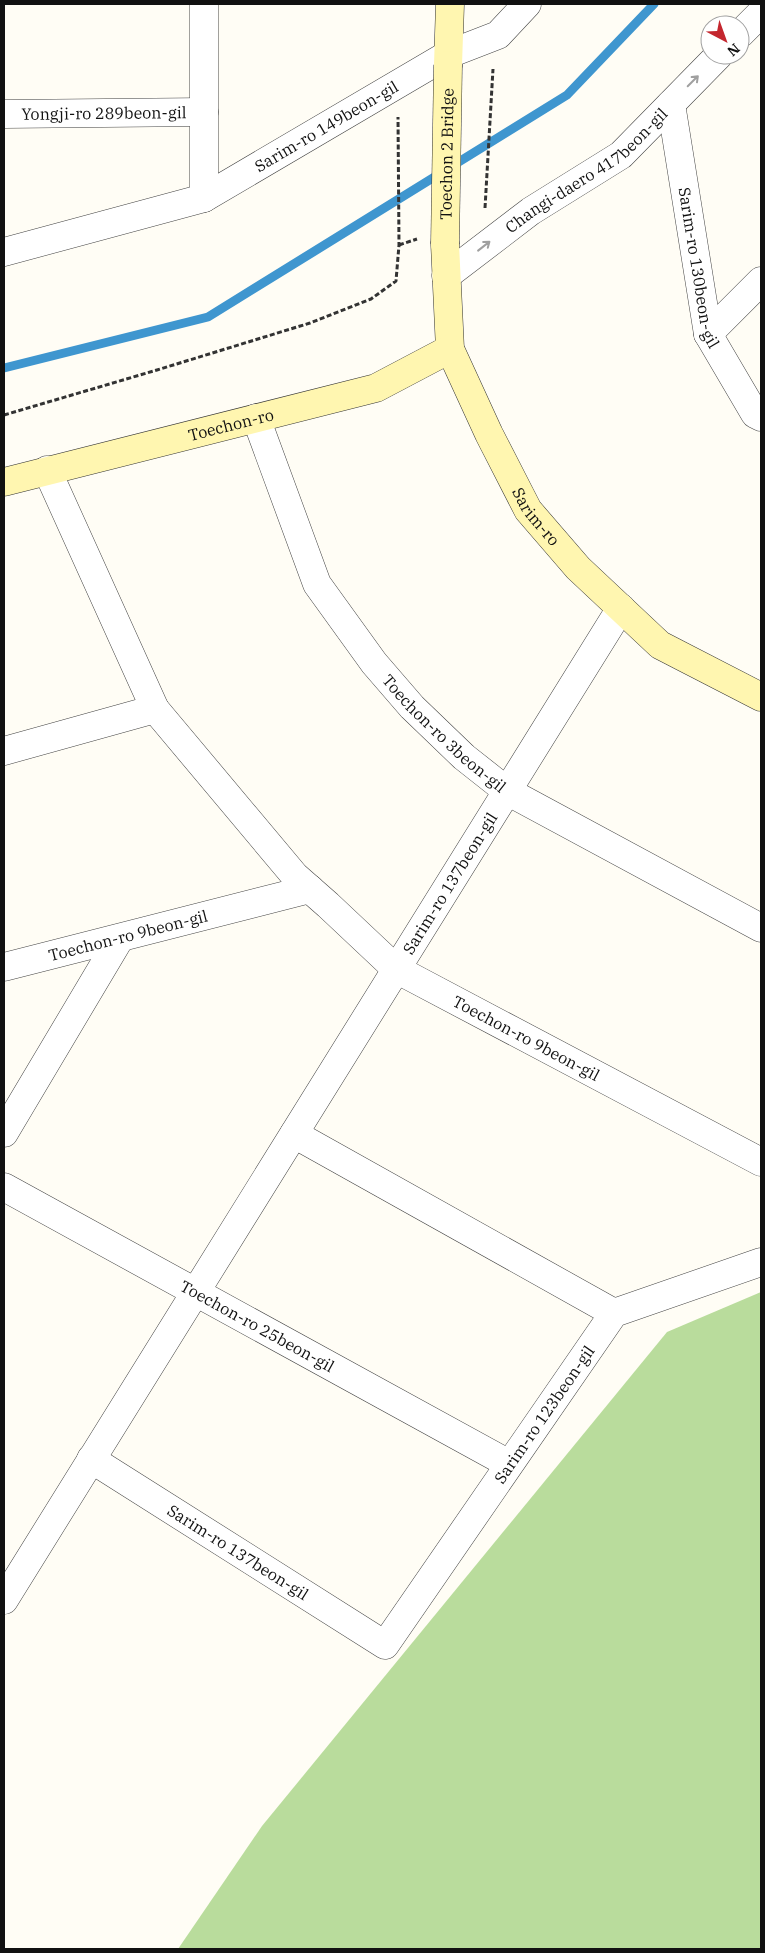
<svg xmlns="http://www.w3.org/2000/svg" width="765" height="1953" viewBox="0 0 765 1953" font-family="'IBM Plex Serif',serif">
<rect width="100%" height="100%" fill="#fffdf5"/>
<polygon fill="#b9dc9c" points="761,1292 761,1949 178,1949 262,1826 667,1332"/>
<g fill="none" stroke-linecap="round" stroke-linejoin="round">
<polyline stroke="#3f96cf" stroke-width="9" points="4,368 208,317 567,95 654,4"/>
<g stroke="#444" stroke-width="29">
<g id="street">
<polyline points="740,34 761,13"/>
<path id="s1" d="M671,104L708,334L755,414L761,417"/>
<path id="s2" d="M4,114L204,112"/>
<polyline points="204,198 204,4"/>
<path id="s3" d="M4,252L204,198L449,54L498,35L527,4"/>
<path id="s4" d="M446,276L531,211L621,155L719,55"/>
<polyline points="708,334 761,281"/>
<path id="s5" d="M256,418L317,584L374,663L412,707L464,757L507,791L761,928"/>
<path id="s6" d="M47,470L155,709L295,876L328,905L396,969L761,1162"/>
<polyline points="4,751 155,709"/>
<path id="s7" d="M4,967L310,889"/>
<polyline points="4,1133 120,938"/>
<polyline points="294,1134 614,1313"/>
<path id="s8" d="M4,1187L509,1464"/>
<path id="s9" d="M91,1459L385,1645L614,1313L761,1262"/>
<path id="s10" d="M4,1600L621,608"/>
</g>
</g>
<g stroke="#333" stroke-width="29">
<g id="secondary">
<polyline points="448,65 450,4"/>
<path id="s11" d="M445,244L450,349L489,434L528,510L578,568L660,645L761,697"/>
<path id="s12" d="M4,482L376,388L450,349"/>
</g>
</g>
<g stroke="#333" stroke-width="3" stroke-dasharray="5 2.5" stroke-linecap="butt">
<polyline points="485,208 493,69"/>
<polyline points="399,245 417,239"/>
<polyline points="4,415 157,370 310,323 371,299 396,281 399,245 398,117"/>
</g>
<use href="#street" stroke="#fff" stroke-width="28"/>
<use href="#secondary" stroke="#fff6b0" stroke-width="28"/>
<g stroke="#333" stroke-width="29" stroke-linecap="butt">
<g id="secondary-bridge">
<path id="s13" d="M445,244L448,65"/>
</g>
</g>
<use href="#secondary-bridge" stroke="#fff6b0" stroke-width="28"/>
</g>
<defs><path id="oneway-shaft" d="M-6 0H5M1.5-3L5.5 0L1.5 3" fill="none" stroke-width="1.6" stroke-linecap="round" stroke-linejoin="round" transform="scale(1.25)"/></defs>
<g stroke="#a0a0a0">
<use href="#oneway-shaft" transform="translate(693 81) rotate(-45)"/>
<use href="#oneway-shaft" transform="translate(484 246) rotate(-38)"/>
</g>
<g text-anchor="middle" stroke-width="5" stroke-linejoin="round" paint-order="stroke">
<g font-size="16" fill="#111" stroke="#fff">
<text dy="6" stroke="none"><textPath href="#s2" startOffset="100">Yongji-ro 289beon-gil</textPath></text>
<text dy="6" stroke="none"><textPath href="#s3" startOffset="349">Sarim-ro 149beon-gil</textPath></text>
<text dy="6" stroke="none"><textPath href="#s13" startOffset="90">Toechon 2 Bridge</textPath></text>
<text dy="6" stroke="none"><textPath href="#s4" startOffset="176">Changi-daero 417beon-gil</textPath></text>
<text dy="6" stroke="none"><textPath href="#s1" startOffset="166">Sarim-ro 130beon-gil</textPath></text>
<text dy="6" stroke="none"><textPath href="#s12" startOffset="234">Toechon-ro</textPath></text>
<text dy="6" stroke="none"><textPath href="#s11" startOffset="294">Sarim-ro</textPath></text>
<text dy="6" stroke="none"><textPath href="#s5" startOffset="374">Toechon-ro 3beon-gil</textPath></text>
<text dy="6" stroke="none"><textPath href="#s10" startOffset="844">Sarim-ro 137beon-gil</textPath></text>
<text dy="6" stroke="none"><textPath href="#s7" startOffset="128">Toechon-ro 9beon-gil</textPath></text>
<text dy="6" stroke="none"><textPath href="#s6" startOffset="765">Toechon-ro 9beon-gil</textPath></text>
<text dy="6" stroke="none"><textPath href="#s8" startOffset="289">Toechon-ro 25beon-gil</textPath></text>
<text dy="6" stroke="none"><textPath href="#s9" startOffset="628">Sarim-ro 123beon-gil</textPath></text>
<text dy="6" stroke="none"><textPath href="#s9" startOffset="174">Sarim-ro 137beon-gil</textPath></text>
</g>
</g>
<rect width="765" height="1953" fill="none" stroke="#111111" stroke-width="10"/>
<g transform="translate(725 40) rotate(139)"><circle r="24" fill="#ffffff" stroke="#a0a0a0"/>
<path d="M0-4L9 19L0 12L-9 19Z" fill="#c4262e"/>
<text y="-8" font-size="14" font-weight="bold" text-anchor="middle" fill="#111111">N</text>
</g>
</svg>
